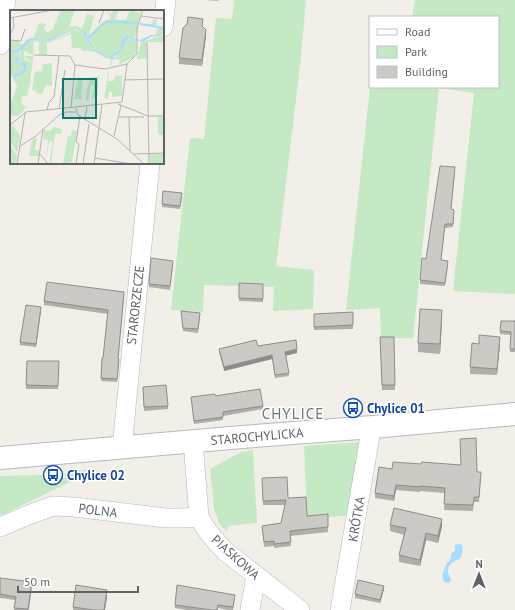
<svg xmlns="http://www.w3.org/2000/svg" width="515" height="610" viewBox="0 0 515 610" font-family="'PT Sans',sans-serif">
<rect width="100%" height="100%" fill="#f1efe8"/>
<g fill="#c5e8c5">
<polygon points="234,0 306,0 300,66 276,266 314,270 313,309 273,311 274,287 204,285 203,312 171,310 190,138 204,139 216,18 232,19"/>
<polygon points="415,0 515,0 515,294 453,291 474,93 439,88 413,338 381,338 380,308 346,310 370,87 498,87 498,17 412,17"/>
<polygon points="362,442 352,515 307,519 304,446"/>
<polygon points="253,450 257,523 228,526 227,531 220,525 214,509 210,469 241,452"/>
<polygon points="81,470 100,471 78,478 0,516 0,476 42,475 43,480 65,478 65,473"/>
</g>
<path fill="#aadaff" d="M458,544H460L462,545C463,550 462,555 460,559C453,561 447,565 448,573L450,577L451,580L449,583C439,583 443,571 446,565C447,563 449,562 450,560C451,558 451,556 451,554L455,550V545Z"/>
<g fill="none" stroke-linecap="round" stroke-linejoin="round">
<g stroke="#b5b8bc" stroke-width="20">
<g id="street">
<polyline points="163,27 166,0"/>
<polyline points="0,45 6,0"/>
<path d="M193,441L199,517C205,529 215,541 225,551L300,610"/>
<polyline points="122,448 150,163"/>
<polyline points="0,527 31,514 53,506 74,507 166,518 181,518 199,517"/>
<polyline points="250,610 256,576"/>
<polyline points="340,610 370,436 373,427"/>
</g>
</g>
<g stroke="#b6babf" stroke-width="24">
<polyline id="secondary" points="0,458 242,437 373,427 515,414"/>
</g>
<use href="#street" stroke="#fff" stroke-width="19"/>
<use href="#secondary" stroke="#fff" stroke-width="22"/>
</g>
<g fill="#afaea9">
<polygon points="206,0 218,0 218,1"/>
<polygon points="203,27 206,36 202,66 179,64 179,58"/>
<polygon points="455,171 451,209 454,213 453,227 445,228 441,260 448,265 445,286 420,284 420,280 426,259"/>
<polygon points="182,197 180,209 162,207 162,204"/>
<polygon points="173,264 170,290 149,287 149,284"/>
<polygon points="263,284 263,302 239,301 239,298"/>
<polygon points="124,296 118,359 119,363 117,382 101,381 102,358 103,358 108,314 44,305 44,301"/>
<polygon points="41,310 36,347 20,345 20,342"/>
<polygon points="181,311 200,317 198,333 183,331"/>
<polygon points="353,312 353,329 314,330 314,314"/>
<polygon points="442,320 440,354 418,352 418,343"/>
<polygon points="501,321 515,321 515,352 510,352 511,335 500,334"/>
<polygon points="380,337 394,337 395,390 382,390"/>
<polygon points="500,343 497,375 470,374 470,367"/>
<polygon points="258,346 297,353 286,355 289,376 275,378 272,359 224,371 219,352 219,349"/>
<polygon points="27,361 59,361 58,389 26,389"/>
<polygon points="143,390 168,406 168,409 144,411"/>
<polygon points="215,396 263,406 263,409 223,416 223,420 194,424 191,397"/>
<polygon points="392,469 477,472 481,477 479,502 474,502 473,511 444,510 445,493 420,491 420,492 396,490 394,501 375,498 375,493"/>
<polygon points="262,478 288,498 307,516 328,514 328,532 290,536 291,546 274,548 274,546 264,547 262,526 281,523 285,505 263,505"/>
<polygon points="390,525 442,526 438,543 426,540 420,566 399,562 399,555 404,535 390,531"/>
<polygon points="0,578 32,586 29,610 14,610 15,600 0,598"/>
<polygon points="384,589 380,603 355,598 355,594"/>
<polygon points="107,597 105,610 73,610 73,607"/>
<polygon points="235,598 233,610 228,610 218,608 218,610 187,610 175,608 175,605"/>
</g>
<g fill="#8f8d8a">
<polygon points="206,30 206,36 202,66 202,60"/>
<polygon points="41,307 41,310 36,347 36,344"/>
<polygon points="442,310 442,320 440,354 440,344"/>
<polygon points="500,337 500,343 497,375 497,369"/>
<polygon points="297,349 297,353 285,356 285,352"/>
<polygon points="272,355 272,359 224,371 224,367"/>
<polygon points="396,485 396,490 394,501 394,496"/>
<polygon points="442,519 442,526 438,543 438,536"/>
<polygon points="426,533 426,540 420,566 420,560"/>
<polygon points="384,586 384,589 380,603 380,600"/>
<polygon points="107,590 107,597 105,610 104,610"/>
</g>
<g fill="#cccac5" stroke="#8f8d8a">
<polygon points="188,17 203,19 202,26 206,30 202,60 179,58 183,28 187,24"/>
<polygon points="440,166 455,167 451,209 454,210 453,224 445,224 441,260 448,261 445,283 420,280 422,258 426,259"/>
<polygon points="163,191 182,193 180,206 162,204"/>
<polygon points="151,258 173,261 170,286 149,284"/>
<polygon points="47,282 124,292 118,359 119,359 117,379 101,378 102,358 103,358 108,310 44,301"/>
<polygon points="239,283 263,284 263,299 239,298"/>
<polygon points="26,305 41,307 36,344 20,342"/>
<polygon points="420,309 442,310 440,344 418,343"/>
<polygon points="181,311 200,313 198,329 183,328"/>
<polygon points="353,312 353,325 314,327 314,314"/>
<polygon points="501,321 515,321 515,349 510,349 511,332 500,331"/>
<polygon points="479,335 500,337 497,369 470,367 472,343 479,344"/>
<polygon points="380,337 394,337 395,385 382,385"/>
<polygon points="256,340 258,346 296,340 297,349 285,352 289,373 275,375 272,355 224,367 219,349"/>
<polygon points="27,361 59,361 58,386 26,385"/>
<polygon points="166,385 168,406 144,407 143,387"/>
<polygon points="260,389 263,406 223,412 223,417 194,421 191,397 215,394 215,396"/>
<polygon points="476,438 477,472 481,472 479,497 474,497 473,505 444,504 445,488 420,486 420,487 396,485 394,496 375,493 379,467 392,469 393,462 421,464 422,462 461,465 460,439"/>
<polygon points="287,477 288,498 306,497 307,516 328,514 328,527 290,531 291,542 274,544 274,541 264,542 262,526 281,523 286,500 263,501 262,478"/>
<polygon points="394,508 442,519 438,536 426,533 420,560 399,555 406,528 390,525"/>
<polygon points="0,578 32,582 28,609 14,608 16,597 0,594"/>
<polygon points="358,580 384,586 380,600 355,594"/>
<polygon points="76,585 107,590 104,610 94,610 73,607"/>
<polygon points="177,585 235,595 233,607 218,605 217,610 212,610 175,605"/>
</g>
<defs>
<g id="bus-ring" transform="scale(1)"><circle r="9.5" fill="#fff" stroke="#1a4fb4" stroke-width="1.5"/><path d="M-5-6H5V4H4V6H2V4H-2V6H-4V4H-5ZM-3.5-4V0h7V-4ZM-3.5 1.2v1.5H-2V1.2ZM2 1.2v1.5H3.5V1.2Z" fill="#1a4fb4"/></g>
</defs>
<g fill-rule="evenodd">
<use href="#bus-ring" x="353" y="408"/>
<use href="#bus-ring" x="53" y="475"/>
</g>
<g text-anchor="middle" stroke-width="3" stroke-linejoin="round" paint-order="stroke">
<g font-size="13" fill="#5f6368" stroke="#fff">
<text transform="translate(135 305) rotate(-84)" y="5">STARORZECZE</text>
<text transform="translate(257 436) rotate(-5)" y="5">STAROCHYLICKA</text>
<text transform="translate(98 510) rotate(7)" y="5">POLNA</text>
<text transform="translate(356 519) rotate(-80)" y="5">KRÓTKA</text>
<text transform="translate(236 557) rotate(42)" y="5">PIASKOWA</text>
</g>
<g font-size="13" font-weight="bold" fill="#164399" stroke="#fff" text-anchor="start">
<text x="367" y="413">Chylice 01</text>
<text x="67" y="480">Chylice 02</text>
</g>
<g font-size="15" letter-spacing="1" fill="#70757a" stroke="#fff">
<text x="293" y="419">CHYLICE</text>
</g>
</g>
<g transform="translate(10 10)">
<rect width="154" height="154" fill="#f1efe8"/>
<path d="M65,0L59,17L65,16L72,18L77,4L84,6L79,25L92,12L100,9L101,6L97,2L102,4L103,0L108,1L105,9L109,10H116L120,0L131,3L125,28L115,27L109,39L101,47L85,40L78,25L66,18L36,30L20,28L11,37L3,41L0,40V31H8L12,35L17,29L24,27L29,13L36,14L34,19L37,22L43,19L50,1ZM143,9L147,10L146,16L154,17L152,25H146L148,18L129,14H142ZM63,20L72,21L84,41L96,47H106L114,31L119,28L126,31V43L124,47L109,55L110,50L103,49L100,58L101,49L95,48L86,42L71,40V38H62L61,24L37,33V45H29V32L24,31L23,45L14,41V49L22,53L14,46H23L20,74L17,86H12L11,94L15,96L14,100L8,106L1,105L0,96L7,77L4,67L13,64L17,56L6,52L12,39L20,30L39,31L58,24ZM154,25V32H137L136,49H127L131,32ZM6,40H10L4,53L13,55L14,58L10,63L2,65L0,73V43ZM42,53V76L36,75L32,84L26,83V81L22,80L25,62L32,61L33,54ZM99,59L98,71H103L106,65L112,66V86L102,87V82H99L98,89L94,88ZM68,67L73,68L71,86L73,89H64ZM80,67H89L87,88H82L84,75H81L78,91L75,89ZM148,107H154V125H148ZM2,115L10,125L7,142L0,131ZM44,117L52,119L51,124H45L41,154H39L43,132L39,131L36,150L38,130L33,129L34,120L40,121ZM62,120L67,121L62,152L53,154L58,126H61ZM27,127L25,140L30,141L29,146H19L22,130ZM0,135L7,146L6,154H0ZM139,144H154V154H140Z" fill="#c5e8c5"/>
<path d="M66,18L75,22L85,40L100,47L109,40L112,30L117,26L130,30L141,25H154L141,27L133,32L118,28L109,43L102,48L96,47L84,41L72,21L65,19L39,31L20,30L12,40L0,43V40L3,41L11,37L20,28L36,30ZM9,42L7,53H15L17,58L13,64L5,67L4,74L3,64L10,63L14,58L13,55L4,53Z" fill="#aadaff"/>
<path fill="none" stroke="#aadaff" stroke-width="2" d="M130,14L154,18M78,28L96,12L127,13"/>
<path fill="none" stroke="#b3b3b1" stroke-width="1" d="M131,6L154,9M0,8L43,0M89,13L94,0M0,25L4,17L3,7M0,30L11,31L15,19M137,33L139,154M24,45L60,46L65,55L95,59L117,54L127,44V18L133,0M114,70L154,69M112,92L117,54M108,94L138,106H154M61,98L65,55M66,98L68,105L107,129L134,154M49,99L55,60M37,100L39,92L44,87L49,46M108,107H134M119,107L120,141M75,110L77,97M0,115L16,102L112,92M104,126L111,95M10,136L26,126L49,105L56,102H66M30,144L38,154M124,144L154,143M85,148L121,154M7,154L15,103M28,154L33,119M66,154L69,134L66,132L70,106M73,154L79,114M84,154L92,95"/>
<path fill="#0f766e" fill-opacity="0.15" stroke="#0f766e" stroke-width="2" d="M53,69H86V108H53Z"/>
<rect width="154" height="154" fill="none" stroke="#5f6368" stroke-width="2"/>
</g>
<rect x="369" y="16" width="130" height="72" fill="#ffffff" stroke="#bfc1c3"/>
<rect x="377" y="29" width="20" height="6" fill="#ffffff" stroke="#bfc1c3"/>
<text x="405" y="36" font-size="12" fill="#5f6368">Road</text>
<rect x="377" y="46" width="20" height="12" fill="#c5e8c5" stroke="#bfc1c3"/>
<text x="405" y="56" font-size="12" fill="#5f6368">Park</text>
<rect x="377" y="66" width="20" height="12" fill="#cccac5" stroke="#bfc1c3"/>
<text x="405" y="76" font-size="12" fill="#5f6368">Building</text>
<g transform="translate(479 574)" stroke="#ffffff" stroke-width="3" paint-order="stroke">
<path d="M0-3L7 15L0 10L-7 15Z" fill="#5f6368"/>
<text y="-6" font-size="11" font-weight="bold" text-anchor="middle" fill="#5f6368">N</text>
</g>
<path d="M18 586v6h120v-6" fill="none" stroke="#5f6368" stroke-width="2"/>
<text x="24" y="586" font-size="12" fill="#5f6368" stroke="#ffffff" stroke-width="3" paint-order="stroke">50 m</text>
</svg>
